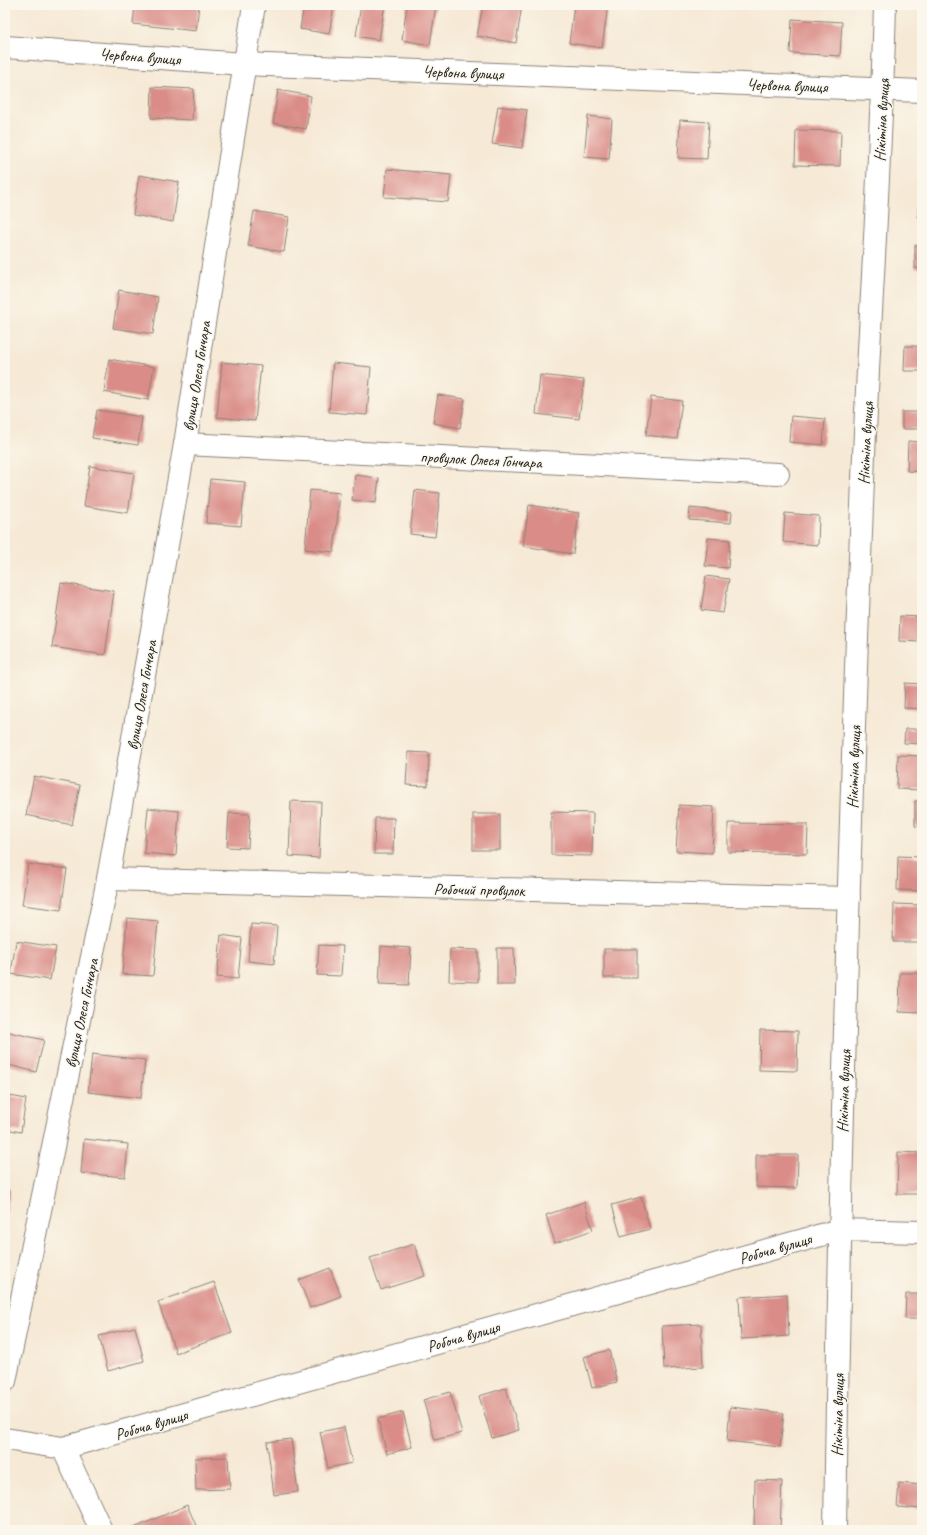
<svg xmlns="http://www.w3.org/2000/svg" width="927" height="1535" viewBox="0 0 927 1535" font-family="Caveat,sans-serif">
<rect width="100%" height="100%" fill="#fbf7ec"/>
<filter id="ink" filterUnits="userSpaceOnUse"><feTurbulence type="fractalNoise" baseFrequency=".025" numOctaves="2"/><feDisplacementMap in="SourceGraphic" scale="8" xChannelSelector="R" yChannelSelector="G"/><feConvolveMatrix kernelMatrix="1 2 1 2 8 2 1 2 1" color-interpolation-filters="sRGB"/></filter>
<filter id="wash" filterUnits="userSpaceOnUse"><feTurbulence type="fractalNoise" baseFrequency=".012" numOctaves="4" result="noise"/><feDisplacementMap in="SourceGraphic" scale="16" xChannelSelector="R" yChannelSelector="G"/><feGaussianBlur stdDeviation="0.9" result="paint"/><feColorMatrix in="noise" values="0 0 0 0 0 0 0 0 0 0 0 0 0 0 0 0 0 1.4 0 .05"/><feComposite in="paint" operator="in"/></filter>
<g filter="url(#wash)">
<rect width="100%" height="100%" fill="#f6e9d5"/>
<g id="blocks">
<g fill="#da8d88">
<polygon points="135,5 199,5 196,31 133,24"/>
<polygon points="304,5 334,5 329,34 300,29"/>
<polygon points="361,5 385,5 379,40 356,36"/>
<polygon points="407,5 436,5 430,45 402,40"/>
<polygon points="483,5 522,5 516,43 477,36"/>
<polygon points="574,5 608,5 602,48 569,43"/>
<polygon points="792,19 842,22 840,56 790,53"/>
<polygon points="152,87 194,89 192,120 151,118"/>
<polygon points="278,90 311,96 306,129 273,123"/>
<polygon points="498,106 527,110 522,148 492,144"/>
<polygon points="588,116 612,119 609,159 584,157"/>
<polygon points="680,120 709,122 707,159 678,158"/>
<polygon points="796,130 841,131 840,166 795,165"/>
<polygon points="921,135 922,135 922,166 920,165"/>
<polygon points="387,169 451,175 448,202 384,197"/>
<polygon points="139,175 179,182 173,222 133,215"/>
<polygon points="919,192 922,193 922,217 918,217"/>
<polygon points="254,211 289,217 284,252 248,246"/>
<polygon points="915,245 922,246 922,269 915,268"/>
<polygon points="119,290 158,297 153,334 113,328"/>
<polygon points="905,346 922,346 922,371 904,371"/>
<polygon points="109,359 154,367 148,400 104,392"/>
<polygon points="222,362 261,366 255,421 217,417"/>
<polygon points="333,363 371,367 367,415 329,412"/>
<polygon points="540,375 584,380 579,419 536,414"/>
<polygon points="438,395 465,399 460,428 433,423"/>
<polygon points="651,397 682,401 677,439 646,435"/>
<polygon points="97,410 142,417 138,445 92,438"/>
<rect x="902" y="412" width="20" height="17"/>
<polygon points="791,416 825,419 823,445 789,442"/>
<polygon points="908,441 922,442 922,472 907,471"/>
<polygon points="90,466 134,473 128,513 84,506"/>
<polygon points="355,475 379,478 376,503 352,500"/>
<polygon points="210,479 245,482 241,526 206,523"/>
<polygon points="310,490 340,493 334,552 305,549"/>
<polygon points="415,490 440,493 435,537 410,534"/>
<polygon points="529,505 579,513 573,554 523,546"/>
<polygon points="690,508 732,512 731,523 689,520"/>
<polygon points="785,513 819,516 818,545 783,542"/>
<polygon points="708,538 730,540 728,568 705,566"/>
<polygon points="706,576 729,579 723,613 701,610"/>
<polygon points="61,583 114,591 105,655 52,647"/>
<polygon points="900,616 922,617 922,642 899,641"/>
<polygon points="905,683 922,684 922,709 904,708"/>
<polygon points="905,729 922,729 922,744 904,743"/>
<polygon points="408,752 429,753 428,786 406,785"/>
<polygon points="898,755 922,756 922,790 897,789"/>
<polygon points="34,776 80,785 72,825 26,815"/>
<polygon points="291,801 321,802 319,858 289,856"/>
<polygon points="915,801 922,801 922,827 915,826"/>
<polygon points="679,805 714,807 712,853 676,851"/>
<polygon points="148,808 179,811 176,856 144,853"/>
<polygon points="551,812 593,813 592,856 551,855"/>
<polygon points="229,813 250,814 248,848 227,847"/>
<rect x="473" y="814" width="27" height="36"/>
<polygon points="375,818 394,818 393,854 374,854"/>
<polygon points="728,823 808,824 807,854 728,852"/>
<polygon points="898,856 922,857 922,891 897,890"/>
<polygon points="28,864 67,869 61,910 22,905"/>
<polygon points="894,904 922,905 922,942 893,942"/>
<polygon points="127,918 158,921 153,976 122,974"/>
<polygon points="251,924 277,926 274,964 248,961"/>
<polygon points="221,935 242,938 238,979 217,977"/>
<polygon points="16,941 56,947 50,980 11,974"/>
<polygon points="319,945 343,946 341,976 317,975"/>
<polygon points="381,946 411,948 409,985 379,984"/>
<polygon points="497,948 514,948 515,985 497,985"/>
<polygon points="450,949 478,950 478,982 449,981"/>
<rect x="604" y="949" width="33" height="29"/>
<polygon points="900,973 922,973 922,1013 899,1012"/>
<polygon points="760,1030 798,1031 797,1071 759,1070"/>
<polygon points="5,1031 44,1040 36,1072 5,1064"/>
<polygon points="92,1054 145,1060 141,1098 88,1092"/>
<polygon points="5,1095 26,1099 21,1132 5,1129"/>
<polygon points="84,1139 128,1144 125,1177 81,1173"/>
<polygon points="898,1152 922,1153 922,1194 897,1194"/>
<polygon points="756,1155 798,1155 797,1188 756,1187"/>
<polygon points="5,1190 10,1191 6,1212 5,1212"/>
<polygon points="641,1197 650,1229 621,1237 612,1205"/>
<polygon points="584,1202 593,1230 555,1243 546,1215"/>
<polygon points="414,1244 425,1276 381,1290 370,1258"/>
<polygon points="330,1268 341,1296 310,1308 299,1280"/>
<polygon points="214,1282 232,1333 176,1353 158,1302"/>
<polygon points="787,1294 789,1336 741,1339 739,1297"/>
<polygon points="906,1294 922,1294 922,1319 905,1319"/>
<polygon points="701,1324 703,1367 664,1369 662,1326"/>
<polygon points="135,1327 144,1361 108,1371 99,1336"/>
<polygon points="609,1350 617,1382 592,1388 584,1357"/>
<polygon points="506,1388 519,1430 492,1438 479,1396"/>
<polygon points="450,1392 462,1433 435,1440 423,1400"/>
<polygon points="730,1407 784,1413 780,1447 727,1441"/>
<polygon points="403,1412 412,1447 387,1454 378,1419"/>
<polygon points="344,1427 352,1463 328,1468 320,1432"/>
<polygon points="291,1439 298,1492 274,1495 267,1442"/>
<polygon points="228,1457 230,1489 196,1490 195,1458"/>
<polygon points="755,1480 782,1481 780,1530 754,1530"/>
<polygon points="899,1483 922,1485 922,1509 897,1507"/>
<polygon points="187,1505 198,1530 135,1530 134,1528"/>
<rect x="910" y="1527" width="12" height="3"/>
</g>
</g>
</g>
<g filter="url(#ink)">
<use href="#blocks" fill-opacity="0" stroke="#898278" stroke-width="1"/>
<g fill="none" stroke-linecap="round" stroke-linejoin="round">
<g stroke="#898278" stroke-width="24">
<g id="street">
<polyline points="5,47 244,64 922,91"/>
<polyline points="185,444 778,474"/>
<polyline points="108,879 849,898"/>
<polyline points="5,1381 108,879 185,444 254,5"/>
<polyline points="5,1439 63,1448 839,1230 922,1232"/>
<polyline points="63,1448 101,1530"/>
<path d="M835,1530C840,1180 849,830 863,480C869,322 881,163 885,5"/>
</g>
</g>
<use href="#street" stroke="#fff" stroke-width="22"/>
</g>
</g>
<g text-anchor="middle" stroke-width="3" stroke-linejoin="round" paint-order="stroke">
<g font-size="16" fill="#1c1c1c" stroke="#fbf7ec">
<text transform="translate(140 56) rotate(4)" y="6">Червона вулиця</text>
<text transform="translate(463 72) rotate(2)" y="6">Червона вулиця</text>
<text transform="translate(787 85) rotate(2)" y="6">Червона вулиця</text>
<text transform="translate(881 120) rotate(-87)" y="6">Нікітіна вулиця</text>
<text transform="translate(196 376) rotate(-81)" y="6">вулиця Олеся Гончара</text>
<text transform="translate(865 443) rotate(-87)" y="6">Нікітіна вулиця</text>
<text transform="translate(481 459) rotate(3)" y="6">провулок Олеся Гончара</text>
<text transform="translate(141 695) rotate(-80)" y="6">вулиця Олеся Гончара</text>
<text transform="translate(853 767) rotate(-88)" y="6">Нікітіна вулиця</text>
<text transform="translate(479 889) rotate(1)" y="6">Робочий провулок</text>
<text transform="translate(81 1013) rotate(-78)" y="6">вулиця Олеся Гончара</text>
<text transform="translate(843 1091) rotate(-88)" y="6">Нікітіна вулиця</text>
<text transform="translate(775 1248) rotate(-16)" y="6">Робоча вулиця</text>
<text transform="translate(463 1336) rotate(-16)" y="6">Робоча вулиця</text>
<text transform="translate(837 1415) rotate(-89)" y="6">Нікітіна вулиця</text>
<text transform="translate(151 1424) rotate(-16)" y="6">Робоча вулиця</text>
</g>
</g>
<rect width="927" height="1535" fill="none" stroke="#fbf7ec" stroke-width="20"/>
</svg>
